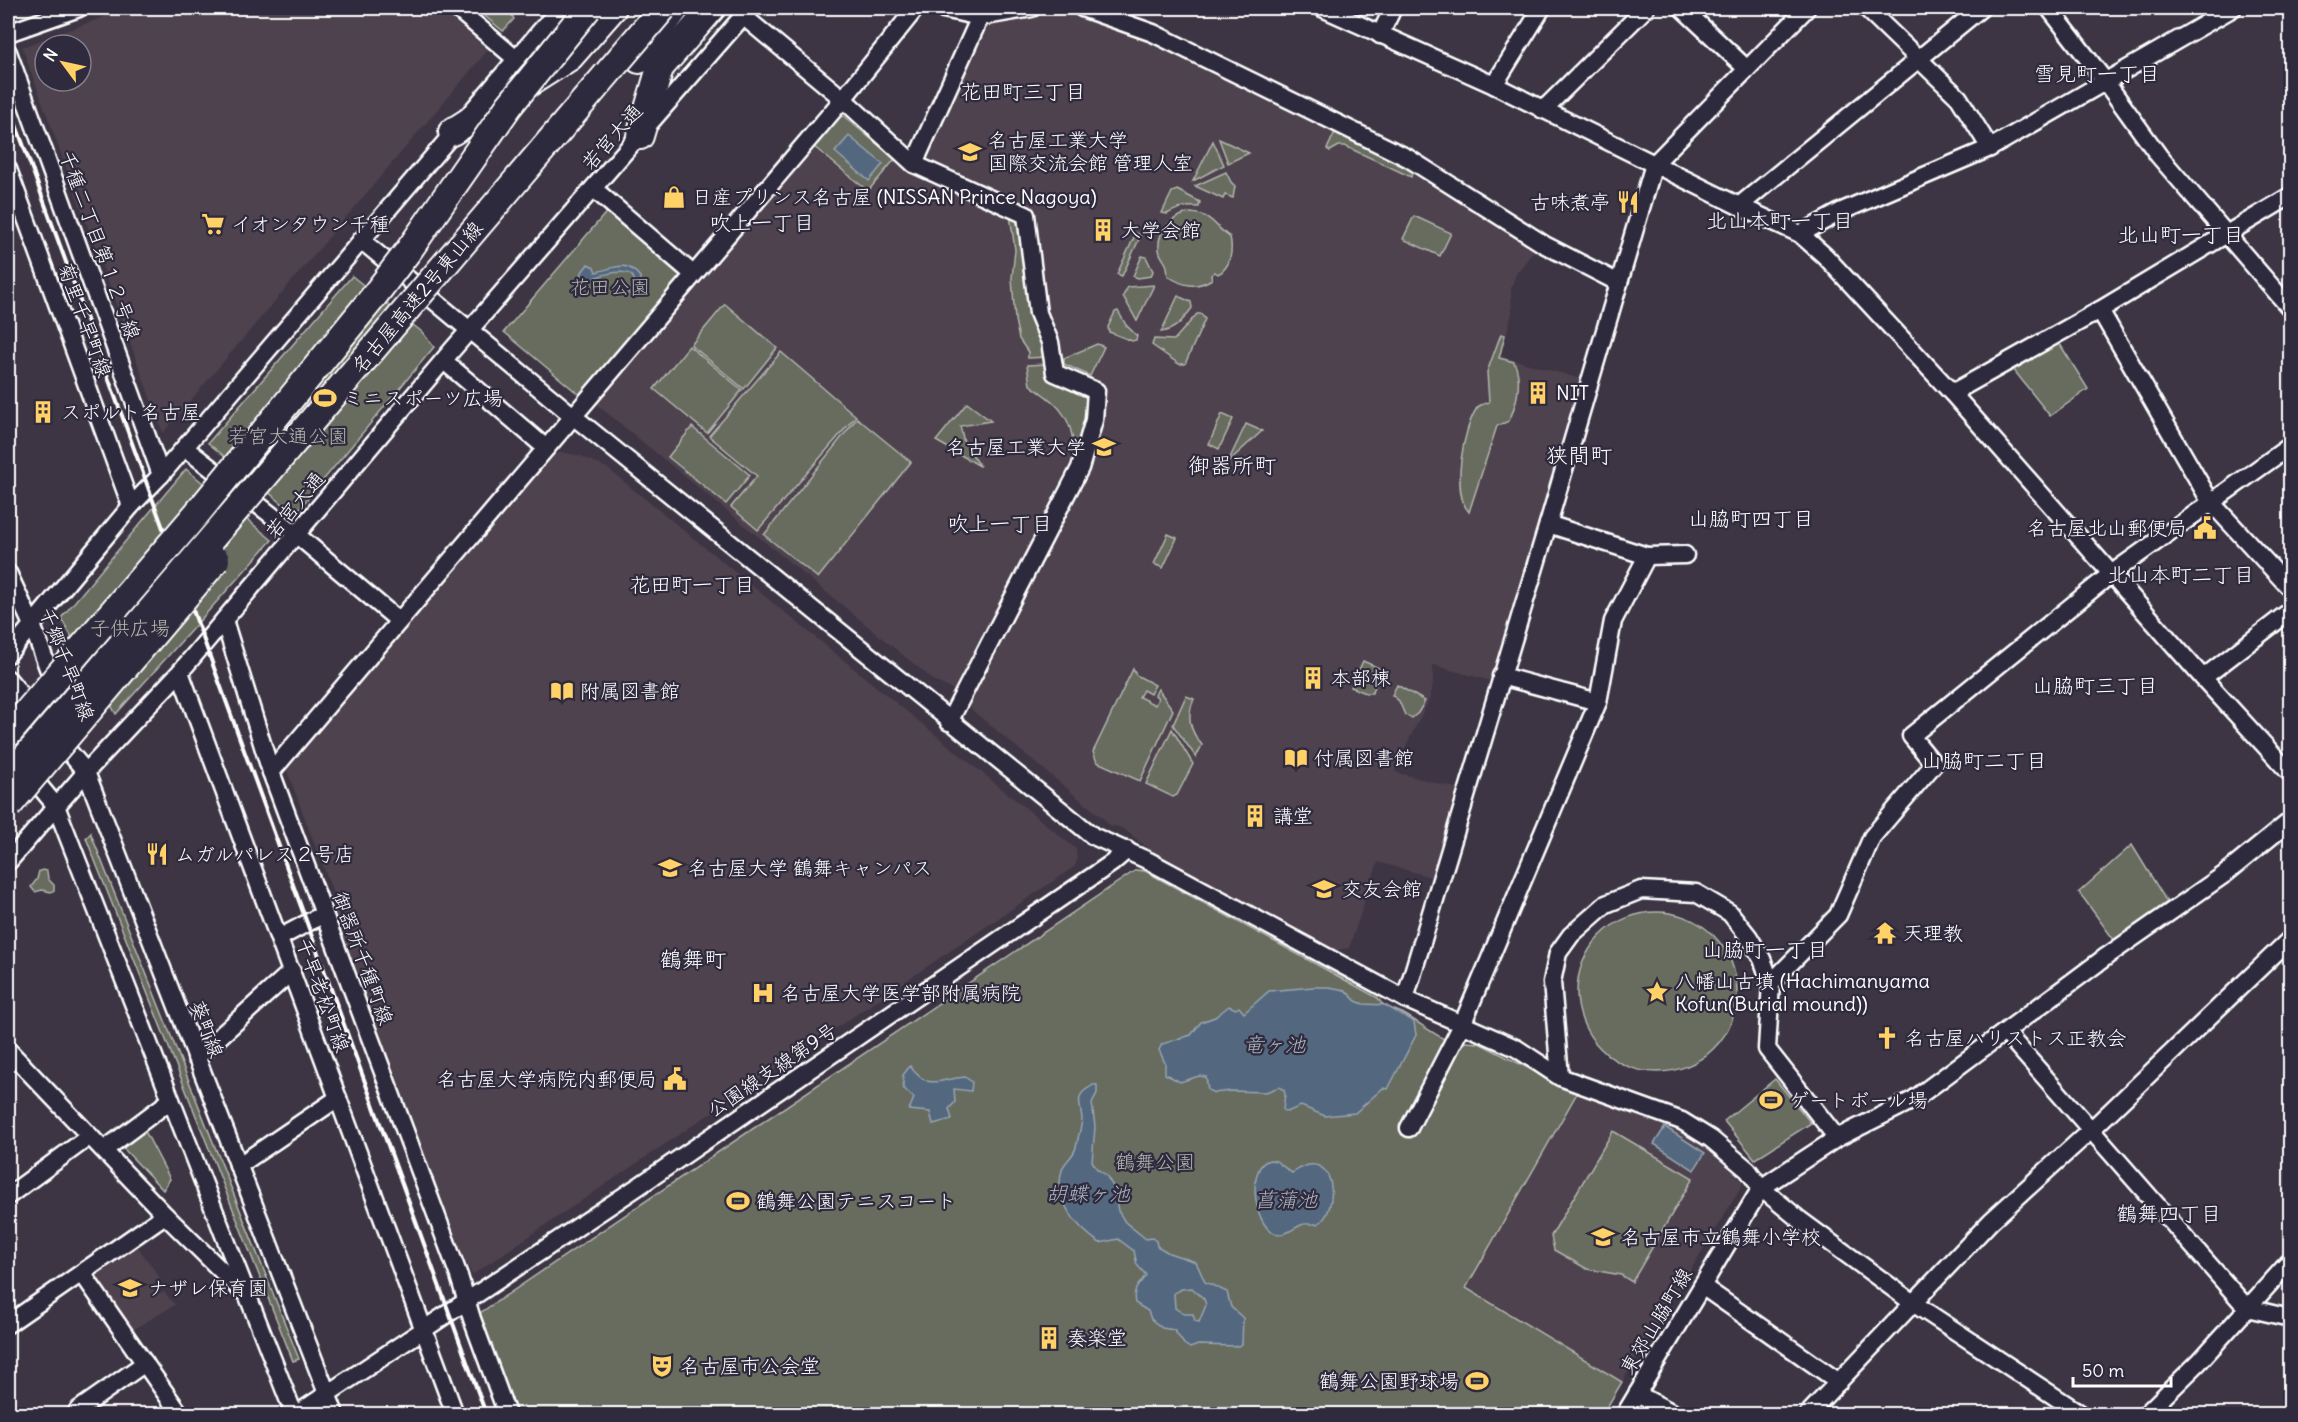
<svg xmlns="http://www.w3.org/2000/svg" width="2298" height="1422" viewBox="0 0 2298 1422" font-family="Delius,'Klee One',sans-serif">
<rect width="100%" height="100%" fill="#3d3544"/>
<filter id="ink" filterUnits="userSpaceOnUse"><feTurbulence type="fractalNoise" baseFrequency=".0167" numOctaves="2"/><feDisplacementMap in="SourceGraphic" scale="12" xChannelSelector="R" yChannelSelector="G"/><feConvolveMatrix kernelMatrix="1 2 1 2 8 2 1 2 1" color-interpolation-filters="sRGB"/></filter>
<g filter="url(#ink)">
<g fill="#4e424d" fill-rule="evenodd">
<path d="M129,8H439L488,50L163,433L22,47ZM45,45H81V81H45Z"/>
<polygon points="1068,10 1145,35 1408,163 1536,248 1516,274 1511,289 1512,313 1501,356 1581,379 1491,681 1433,665 1433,683 1430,698 1401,756 1395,772 1459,789 1431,877 1378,862 1349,948 1333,951 1200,880 1150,850 1125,830 1116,826 1111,827 1105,820 973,711 956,691 936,682 595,403 838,113 846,112 917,172 985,25 991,21"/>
<polygon points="561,452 581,456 607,468 1076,849 1077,861 1074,867 472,1275 457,1242 333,911 336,901 286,768 547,459"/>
<polygon points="1577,1093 1662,1121 1683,1132 1713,1152 1742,1181 1742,1186 1622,1382 1466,1288"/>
<polygon points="136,1244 160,1278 153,1285 161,1294 164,1292 175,1305 132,1330 98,1278 99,1268"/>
</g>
<g fill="#676c5f" stroke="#b3b6af" stroke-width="1.5">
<polygon points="475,8 508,8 514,19 503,31"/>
<polygon points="840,113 895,159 868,191 813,146"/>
<polygon points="1336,130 1414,166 1411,177 1345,146 1339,146 1330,151 1327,149"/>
<polygon points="1219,139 1249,153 1228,163"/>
<polygon points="1213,141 1224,165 1193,181"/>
<polygon points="1226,172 1231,182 1235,186 1233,198 1225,195 1223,199 1195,186"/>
<path d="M1177,190L1200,202L1199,207C1186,206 1178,208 1167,214L1162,213L1172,192Z"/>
<polygon points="609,209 683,270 682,280 582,397 504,332"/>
<path d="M1191,213C1214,215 1214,227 1230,237C1233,249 1231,268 1218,274L1215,272L1211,275L1212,279C1196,289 1183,286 1168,276C1167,273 1168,270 1167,267C1166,261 1159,256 1159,249C1157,230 1173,215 1191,213Z"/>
<polygon points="1010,215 1019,219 1032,320 1046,348 1046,357 1028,358 1028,352 1019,339 1015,320 1012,278 1015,250"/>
<polygon points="1414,216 1451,233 1440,256 1403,239"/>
<polygon points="1136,233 1141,235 1122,276 1117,274"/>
<polygon points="1142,256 1146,257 1153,271 1151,276 1138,278 1133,276"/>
<polygon points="352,276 422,332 434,347 295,514 208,443"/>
<polygon points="1154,285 1137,321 1123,296 1128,287"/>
<path d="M1178,296L1191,302L1192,308C1183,320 1176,330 1161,332Z"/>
<polygon points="725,304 777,348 744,389 691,345"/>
<polygon points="1118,311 1126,325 1137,336 1136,340 1132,341 1109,332 1108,327 1115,312"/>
<polygon points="1197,314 1201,314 1205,319 1185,364 1179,364 1152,345 1154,339 1174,340"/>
<path d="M1501,334L1505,335L1499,358L1514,362C1523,381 1517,403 1509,421L1497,426L1469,512C1451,493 1463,428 1477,408C1480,404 1485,404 1489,402L1487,372Z"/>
<polygon points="2058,341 2088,389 2050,416 2013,369"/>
<polygon points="1097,344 1104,347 1090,376 1064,364 1064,358"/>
<polygon points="689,346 742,390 707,433 654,389"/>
<polygon points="781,352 856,416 758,530 731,507 757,476 709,436"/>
<path d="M1047,364L1091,398L1079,451C1071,443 1073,434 1069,425C1062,406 1046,396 1030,385L1027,365Z"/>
<polygon points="967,403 991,421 960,426 964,442 980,466 936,441"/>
<polygon points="1222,414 1233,419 1219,449 1209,444"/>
<polygon points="857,418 911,462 818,578 764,535"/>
<polygon points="1246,424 1262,431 1228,462"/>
<polygon points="692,427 750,475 726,504 668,457"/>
<polygon points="186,469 272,540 116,714 61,618"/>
<polygon points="1168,534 1177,538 1163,568 1154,564"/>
<polygon points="1363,661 1379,668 1381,674 1372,693 1366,693 1351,687"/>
<polygon points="1133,669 1136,675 1155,685 1150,694 1143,690 1139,697 1155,705 1158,698 1155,695 1158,689 1173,710 1140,781 1097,762 1093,752"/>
<polygon points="1397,685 1425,701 1418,713 1412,718 1405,715 1399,701 1392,695"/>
<path d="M1186,696L1194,699C1186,717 1190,731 1202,745L1196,757L1173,725Z"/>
<polygon points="1172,729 1193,764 1177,795 1173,797 1146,784"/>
<polygon points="91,833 91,834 299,1359 293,1361 86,838"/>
<polygon points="2132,845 2167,902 2114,940 2079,892"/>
<polygon points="43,870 47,871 48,879 54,885 54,890 51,892 42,890 35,892 31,887 37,879 39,871"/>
<path d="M1136,870L1145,871L1378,998C1382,1007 1394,1009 1402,1013C1424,1025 1436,1038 1462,1046L1466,1042L1479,1043L1577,1093L1466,1288L1622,1382L1603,1414H512L477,1315Z"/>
<circle cx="1657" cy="992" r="80"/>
<polygon points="1775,1079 1811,1123 1755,1159 1724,1121"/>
<polygon points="141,1130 146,1133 170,1179 163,1190 123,1148 123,1144"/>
<polygon points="1613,1131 1693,1178 1632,1282 1621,1275 1587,1269 1554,1250 1551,1236"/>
</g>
<g fill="#53677e" stroke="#98a4b2" stroke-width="1.5" fill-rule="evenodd">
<polygon points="849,136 883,164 869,181 835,152"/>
<path d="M588,264L594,267L596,272C615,268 626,259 640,277L639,293L630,295L627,291L634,286C638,267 612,272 600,276C595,277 592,281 587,283L581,279L582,272Z"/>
<polygon points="1313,987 1329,987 1345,990 1356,1001 1363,1004 1385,1005 1414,1022 1416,1035 1388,1089 1383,1088 1355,1113 1325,1116 1301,1106 1287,1112 1283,1110 1285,1094 1284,1090 1279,1087 1266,1092 1231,1091 1214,1093 1208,1090 1206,1077 1199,1076 1180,1082 1165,1074 1165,1063 1159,1050 1162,1044 1191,1035 1201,1022 1215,1017 1229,1006 1236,1009 1239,1007 1244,1013 1269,991"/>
<path d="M910,1066C929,1092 938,1079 965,1077L972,1082L971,1091L954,1089L955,1102L949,1109L952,1119L933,1124L930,1112L909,1110L914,1098L903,1088V1075Z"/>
<path d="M1093,1085H1097V1093L1092,1103L1095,1127L1092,1161L1097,1169L1106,1175L1114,1188L1118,1211L1125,1222L1146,1239L1152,1238L1156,1241L1157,1246L1169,1253L1196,1262L1205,1282L1227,1292L1231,1307L1243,1318L1242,1344L1238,1346L1198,1345L1190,1348L1184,1344L1174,1330L1162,1328L1151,1319L1148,1311L1135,1303C1132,1289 1139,1285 1146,1275L1137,1265L1134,1251L1118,1239L1100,1243C1077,1228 1053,1200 1062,1170C1064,1161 1074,1157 1076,1147C1078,1138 1081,1128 1082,1120C1082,1112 1078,1104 1080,1097C1083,1089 1089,1089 1093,1085ZM1192,1288L1204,1299L1206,1305L1199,1322L1195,1321L1193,1314H1184L1175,1308L1174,1293L1182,1289Z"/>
<polygon points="1665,1127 1705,1153 1694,1170 1654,1144"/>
<path d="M1270,1160L1276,1161L1292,1173C1297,1170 1303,1166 1309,1165C1337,1161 1337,1212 1319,1223C1313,1226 1306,1222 1301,1225C1294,1228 1288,1234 1280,1234C1255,1236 1244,1165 1270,1160Z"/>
</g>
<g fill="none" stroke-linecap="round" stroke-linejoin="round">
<g stroke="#fff" stroke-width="21">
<g id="minor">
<polyline points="456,8 516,59"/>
<polyline points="939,8 980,17 1032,8"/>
<polyline points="1082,8 1153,33 1408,158 1545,245 1619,283"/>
<polyline points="1322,8 1494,85 1739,206 1800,234 1825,256 1952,393 2203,678 2290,773"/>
<polyline points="1682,8 1747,69"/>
<polyline points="1866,8 1959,98 1990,148"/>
<polyline points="2049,8 2105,81 2159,156 2290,308"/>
<polyline points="743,16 843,99 914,164 1026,215 1038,313 1050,342 1055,373 1096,391 1094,420 1080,468 949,722"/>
<polyline points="8,33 79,8"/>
<polyline points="1380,35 1393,8"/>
<polyline points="8,52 161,475"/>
<polyline points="1494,85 1542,8"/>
<polyline points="1543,110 1646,8"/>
<polyline points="914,164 980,17"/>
<polyline points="8,169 131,506"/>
<polyline points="594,189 693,274"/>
<polyline points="1739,206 1981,8"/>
<polyline points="1800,234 1842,211 1990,148 2233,8"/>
<polyline points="361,240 573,416 1093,836 1149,861 1405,999 1516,1048 1560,1077 1682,1121 1711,1139 1748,1170 1761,1188 1800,1220 1913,1303 2081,1414"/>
<polyline points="2100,310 2210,501 2290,588"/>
<polyline points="444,361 546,448"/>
<polyline points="1952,393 2100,310 2290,196"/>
<polyline points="185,448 297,535 399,621"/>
<polyline points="1548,524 1647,556 1685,555"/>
<polyline points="8,573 32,625 67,719"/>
<polyline points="224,620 271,772 459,1276 472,1319 507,1414"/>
<polyline points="8,654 131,506 161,475 560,8"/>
<polyline points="180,672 455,1414"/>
<polyline points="1501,676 1598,702"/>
<polyline points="2203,678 2290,611"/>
<polyline points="8,679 86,772 335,1414"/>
<polyline points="8,691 35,755"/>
<polyline points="8,748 56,806 294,1414"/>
<polyline points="271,772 843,99 916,8"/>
<polyline points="8,862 86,772 180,672 453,349 750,8"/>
<polyline points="279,938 324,914"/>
<polyline points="1771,983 1838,915 1872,837 1934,764 1911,736 2111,574 2290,446"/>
<polyline points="1405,999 1548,524 1654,164 1807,8"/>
<polyline points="2006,1033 2247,1308 2290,1318"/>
<polyline points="8,1050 165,1215 241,1290"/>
<polyline points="196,1058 292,971"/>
<polyline points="1560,1077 1552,982 1558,953 1571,935 1606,904 1641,890 1696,893 1730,913 1749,937 1762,959 1771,983 1767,1049 1837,1138"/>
<polyline points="1409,1128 1462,1025 1598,702 1613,621 1647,556"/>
<polyline points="104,1150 171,1100"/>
<polyline points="238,1166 338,1098"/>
<polyline points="8,1196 90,1136"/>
<polyline points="82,1273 180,1414"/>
<polyline points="1702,1286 1839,1382"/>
<polyline points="8,1324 165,1215"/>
<polyline points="1637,1394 1675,1414"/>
<polyline points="76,1414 78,1410 145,1363"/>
<polyline points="297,1414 639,1186 1112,863 1127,850"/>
<polyline points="1625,1414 1761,1188 1837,1138 1913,1100 2107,956 2225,874 2290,821"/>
<polyline points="1808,1414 1991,1221 2090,1131 2290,939"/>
<polyline points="2146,1414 2199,1362 2290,1261"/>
</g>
</g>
<g stroke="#fff" stroke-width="30">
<g id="highway">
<polyline points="639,60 676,8"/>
<polyline points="452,132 570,57 613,8"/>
<polyline points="640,136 660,68 712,8"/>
</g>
</g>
<use href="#minor" stroke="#2f2a3d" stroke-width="16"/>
<use href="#highway" stroke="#2f2a3d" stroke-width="26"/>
<polyline stroke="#fff" stroke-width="4" points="8,103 486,1414"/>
<g stroke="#fff" stroke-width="30" stroke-linecap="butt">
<g id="highway-bridge">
<polyline points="8,734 199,511 371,300 409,250 509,106 588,8"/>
<polyline points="8,778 663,8"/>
<polyline points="8,806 216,560"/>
</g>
</g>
<use href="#highway-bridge" stroke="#2f2a3d" stroke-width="26"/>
</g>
</g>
<defs>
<g id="university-bare" transform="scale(1.8)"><path d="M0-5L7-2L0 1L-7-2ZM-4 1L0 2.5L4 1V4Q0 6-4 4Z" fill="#ffd166" stroke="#2f2a3d" stroke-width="2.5" paint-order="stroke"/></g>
<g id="shop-bare" transform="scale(1.8)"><path d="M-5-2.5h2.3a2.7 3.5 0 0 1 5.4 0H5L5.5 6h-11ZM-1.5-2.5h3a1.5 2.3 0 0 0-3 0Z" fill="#ffd166" stroke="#2f2a3d" stroke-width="2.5" paint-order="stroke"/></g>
<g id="restaurant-bare" transform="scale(1.8)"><path d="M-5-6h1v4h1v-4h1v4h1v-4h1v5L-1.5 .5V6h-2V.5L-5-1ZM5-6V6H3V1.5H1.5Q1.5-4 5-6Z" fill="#ffd166" stroke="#2f2a3d" stroke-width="2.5" paint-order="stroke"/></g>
<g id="supermarket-bare" transform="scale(1.8)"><path d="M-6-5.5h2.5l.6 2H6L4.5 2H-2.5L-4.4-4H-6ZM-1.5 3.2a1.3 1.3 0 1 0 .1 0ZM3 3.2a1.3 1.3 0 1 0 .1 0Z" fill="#ffd166" stroke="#2f2a3d" stroke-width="2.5" paint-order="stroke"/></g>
<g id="building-bare" transform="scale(1.8)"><path d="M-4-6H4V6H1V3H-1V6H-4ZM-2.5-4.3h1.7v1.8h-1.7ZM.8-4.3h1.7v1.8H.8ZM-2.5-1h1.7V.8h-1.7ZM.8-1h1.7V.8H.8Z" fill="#ffd166" stroke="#2f2a3d" stroke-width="2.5" paint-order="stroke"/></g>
<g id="stadium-bare" transform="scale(1.8)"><path d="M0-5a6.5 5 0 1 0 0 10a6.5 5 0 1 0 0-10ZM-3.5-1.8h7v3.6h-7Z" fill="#ffd166" stroke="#2f2a3d" stroke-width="2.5" paint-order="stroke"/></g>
<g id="civic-bare" transform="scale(1.8)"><path d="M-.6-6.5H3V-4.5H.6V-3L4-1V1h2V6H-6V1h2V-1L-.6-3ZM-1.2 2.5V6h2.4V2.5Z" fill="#ffd166" stroke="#2f2a3d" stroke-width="2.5" paint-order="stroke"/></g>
<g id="library-bare" transform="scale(1.8)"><path d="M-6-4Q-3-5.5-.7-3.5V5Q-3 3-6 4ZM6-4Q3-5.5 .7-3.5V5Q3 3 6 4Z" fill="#ffd166" stroke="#2f2a3d" stroke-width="2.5" paint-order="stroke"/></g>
<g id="temple-bare" transform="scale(1.8)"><path d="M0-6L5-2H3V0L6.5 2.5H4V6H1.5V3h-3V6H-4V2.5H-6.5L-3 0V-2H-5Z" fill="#ffd166" stroke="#2f2a3d" stroke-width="2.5" paint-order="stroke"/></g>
<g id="sight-bare" transform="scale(1.8)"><path d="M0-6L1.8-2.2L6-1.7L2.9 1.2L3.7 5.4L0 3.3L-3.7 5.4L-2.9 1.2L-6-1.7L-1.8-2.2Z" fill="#ffd166" stroke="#2f2a3d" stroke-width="2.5" paint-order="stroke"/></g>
<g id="hospital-bare" transform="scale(1.8)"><path d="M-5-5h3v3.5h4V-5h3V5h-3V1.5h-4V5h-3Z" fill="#ffd166" stroke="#2f2a3d" stroke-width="2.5" paint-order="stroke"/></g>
<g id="church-bare" transform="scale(1.8)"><path d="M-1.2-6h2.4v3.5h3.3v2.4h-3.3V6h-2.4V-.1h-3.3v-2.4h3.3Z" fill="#ffd166" stroke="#2f2a3d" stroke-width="2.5" paint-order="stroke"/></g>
<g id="school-bare" transform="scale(1.8)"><path d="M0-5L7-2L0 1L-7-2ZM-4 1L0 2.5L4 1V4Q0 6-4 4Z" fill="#ffd166" stroke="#2f2a3d" stroke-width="2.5" paint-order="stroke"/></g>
<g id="theatre-bare" transform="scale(1.8)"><path d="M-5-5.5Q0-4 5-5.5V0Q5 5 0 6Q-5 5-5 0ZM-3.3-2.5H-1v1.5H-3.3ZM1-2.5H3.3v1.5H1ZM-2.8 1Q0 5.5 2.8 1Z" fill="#ffd166" stroke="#2f2a3d" stroke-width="2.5" paint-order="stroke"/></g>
</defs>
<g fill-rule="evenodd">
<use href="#university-bare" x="970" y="152"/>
<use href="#shop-bare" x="674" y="197"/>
<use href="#restaurant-bare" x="1628" y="202"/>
<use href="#supermarket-bare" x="213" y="224"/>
<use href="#building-bare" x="1103" y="230"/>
<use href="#building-bare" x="1538" y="393"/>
<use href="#stadium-bare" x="325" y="398"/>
<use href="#building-bare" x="43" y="412"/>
<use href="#university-bare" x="1104" y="447"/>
<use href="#civic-bare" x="2205" y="528"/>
<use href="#building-bare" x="1313" y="678"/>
<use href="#library-bare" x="562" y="691"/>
<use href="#library-bare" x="1296" y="758"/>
<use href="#building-bare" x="1255" y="816"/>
<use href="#restaurant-bare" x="157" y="854"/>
<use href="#university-bare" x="670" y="868"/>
<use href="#university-bare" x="1324" y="889"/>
<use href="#temple-bare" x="1885" y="933"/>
<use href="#sight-bare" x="1657" y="992"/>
<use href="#hospital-bare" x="763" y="993"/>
<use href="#church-bare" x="1887" y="1038"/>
<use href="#civic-bare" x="675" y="1079"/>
<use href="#stadium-bare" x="1771" y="1100"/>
<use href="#stadium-bare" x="738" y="1201"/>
<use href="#school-bare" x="1603" y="1237"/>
<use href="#school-bare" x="130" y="1288"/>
<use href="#building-bare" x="1049" y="1338"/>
<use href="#theatre-bare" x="662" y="1366"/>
<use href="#stadium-bare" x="1477" y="1381"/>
</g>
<g text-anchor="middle" stroke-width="4.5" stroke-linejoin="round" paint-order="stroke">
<g font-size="20" fill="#fff" stroke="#2f2a3d">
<text transform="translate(612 137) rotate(-49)" y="7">若宮大通</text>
<text transform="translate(100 245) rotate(70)" y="7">千種二丁目第１２号線</text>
<text transform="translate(417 297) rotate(-50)" y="7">名古屋高速2号東山線</text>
<text transform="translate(85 320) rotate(70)" y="7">菊里千早町線</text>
<text transform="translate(295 505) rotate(-50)" y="7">若宮大通</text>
<text transform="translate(67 664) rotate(69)" y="7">千郷千早町線</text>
<text transform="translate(363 958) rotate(70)" y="7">御器所千種町線</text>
<text transform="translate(323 995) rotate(70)" y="7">千早老松町線</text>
<text transform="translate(207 1029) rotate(69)" y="7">葵町線</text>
<text transform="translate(772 1070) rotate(-34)" y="7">公園線支線第9号</text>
<text transform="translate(1656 1321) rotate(-59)" y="7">東郊山脇町線</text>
</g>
<g font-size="20" fill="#fff" stroke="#2f2a3d" text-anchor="start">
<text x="988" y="147">名古屋工業大学<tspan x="988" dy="23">国際交流会館 管理人室</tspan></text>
<text x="692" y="204">日産プリンス名古屋 (NISSAN Prince Nagoya)</text>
<text x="1610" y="209" text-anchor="end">古味煮亭</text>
<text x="231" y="231">イオンタウン千種</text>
<text x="1121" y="237">大学会館</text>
<text x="1556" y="400">NIT</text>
<text x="343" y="405">ミニスポーツ広場</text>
<text x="61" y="419">スポルト名古屋</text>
<text x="1086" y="454" text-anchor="end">名古屋工業大学</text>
<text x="2187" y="535" text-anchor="end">名古屋北山郵便局</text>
<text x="1331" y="685">本部棟</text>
<text x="580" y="698">附属図書館</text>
<text x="1314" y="765">付属図書館</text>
<text x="1273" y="823">講堂</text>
<text x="175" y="861">ムガルパレス２号店</text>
<text x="688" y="875">名古屋大学 鶴舞キャンパス</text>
<text x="1342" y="896">交友会館</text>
<text x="1903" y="940">天理教</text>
<text x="1675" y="988">八幡山古墳 (Hachimanyama<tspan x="1675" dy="23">Kofun(Burial mound))</tspan></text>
<text x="781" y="1000">名古屋大学医学部附属病院</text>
<text x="1905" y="1045">名古屋ハリストス正教会</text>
<text x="657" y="1086" text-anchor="end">名古屋大学病院内郵便局</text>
<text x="1789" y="1107">ゲートボール場</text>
<text x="756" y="1208">鶴舞公園テニスコート</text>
<text x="1621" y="1244">名古屋市立鶴舞小学校</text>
<text x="148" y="1295">ナザレ保育園</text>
<text x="1067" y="1345">奏楽堂</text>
<text x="680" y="1373">名古屋市公会堂</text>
<text x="1459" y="1388" text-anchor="end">鶴舞公園野球場</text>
</g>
<g font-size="20" fill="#b3b6af" stroke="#2f2a3d">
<text x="610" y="294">花田公園</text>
<text x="288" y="443">若宮大通公園</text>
<text x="130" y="635">子供広場</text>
<text x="1155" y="1169">鶴舞公園</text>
</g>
<g font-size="21" fill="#fff" stroke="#2f2a3d">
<text x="2097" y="81">雪見町一丁目</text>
<text x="1023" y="99">花田町三丁目</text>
<text x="1780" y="228">北山本町一丁目</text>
<text x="762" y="230">吹上一丁目</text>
<text x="2181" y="242">北山町一丁目</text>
<text x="1751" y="526">山脇町四丁目</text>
<text x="1000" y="531">吹上一丁目</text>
<text x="2181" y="582">北山本町二丁目</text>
<text x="692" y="592">花田町一丁目</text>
<text x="2095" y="693">山脇町三丁目</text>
<text x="1984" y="768">山脇町二丁目</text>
<text x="1765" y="957">山脇町一丁目</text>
<text x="2169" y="1221">鶴舞四丁目</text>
</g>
<g font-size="21" font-style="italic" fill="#a9b3be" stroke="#2f2a3d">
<text x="1274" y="1052">竜ヶ池</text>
<text x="1088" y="1201">胡蝶ヶ池</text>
<text x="1286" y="1207">菖蒲池</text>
</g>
<g font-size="22" fill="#fff" stroke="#2f2a3d">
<text x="1579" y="463">狭間町</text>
<text x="1232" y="473">御器所町</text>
<text x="693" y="967">鶴舞町</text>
</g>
</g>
<rect width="2298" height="1422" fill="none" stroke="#2f2a3d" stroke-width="30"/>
<rect x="15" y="15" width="2268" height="1392" fill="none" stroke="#fff" stroke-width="2" filter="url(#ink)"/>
<g transform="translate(63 63) rotate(303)"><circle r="28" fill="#2f2a3d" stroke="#827f8b" stroke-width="1.5"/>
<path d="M0-4.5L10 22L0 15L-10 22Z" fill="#ffd166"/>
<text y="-9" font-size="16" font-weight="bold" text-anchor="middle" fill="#ffffff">N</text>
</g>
<path d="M2073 1377v9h98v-9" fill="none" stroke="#ffffff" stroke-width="3"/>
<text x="2082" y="1377" font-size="18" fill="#ffffff" stroke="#2f2a3d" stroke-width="4.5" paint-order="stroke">50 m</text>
</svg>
